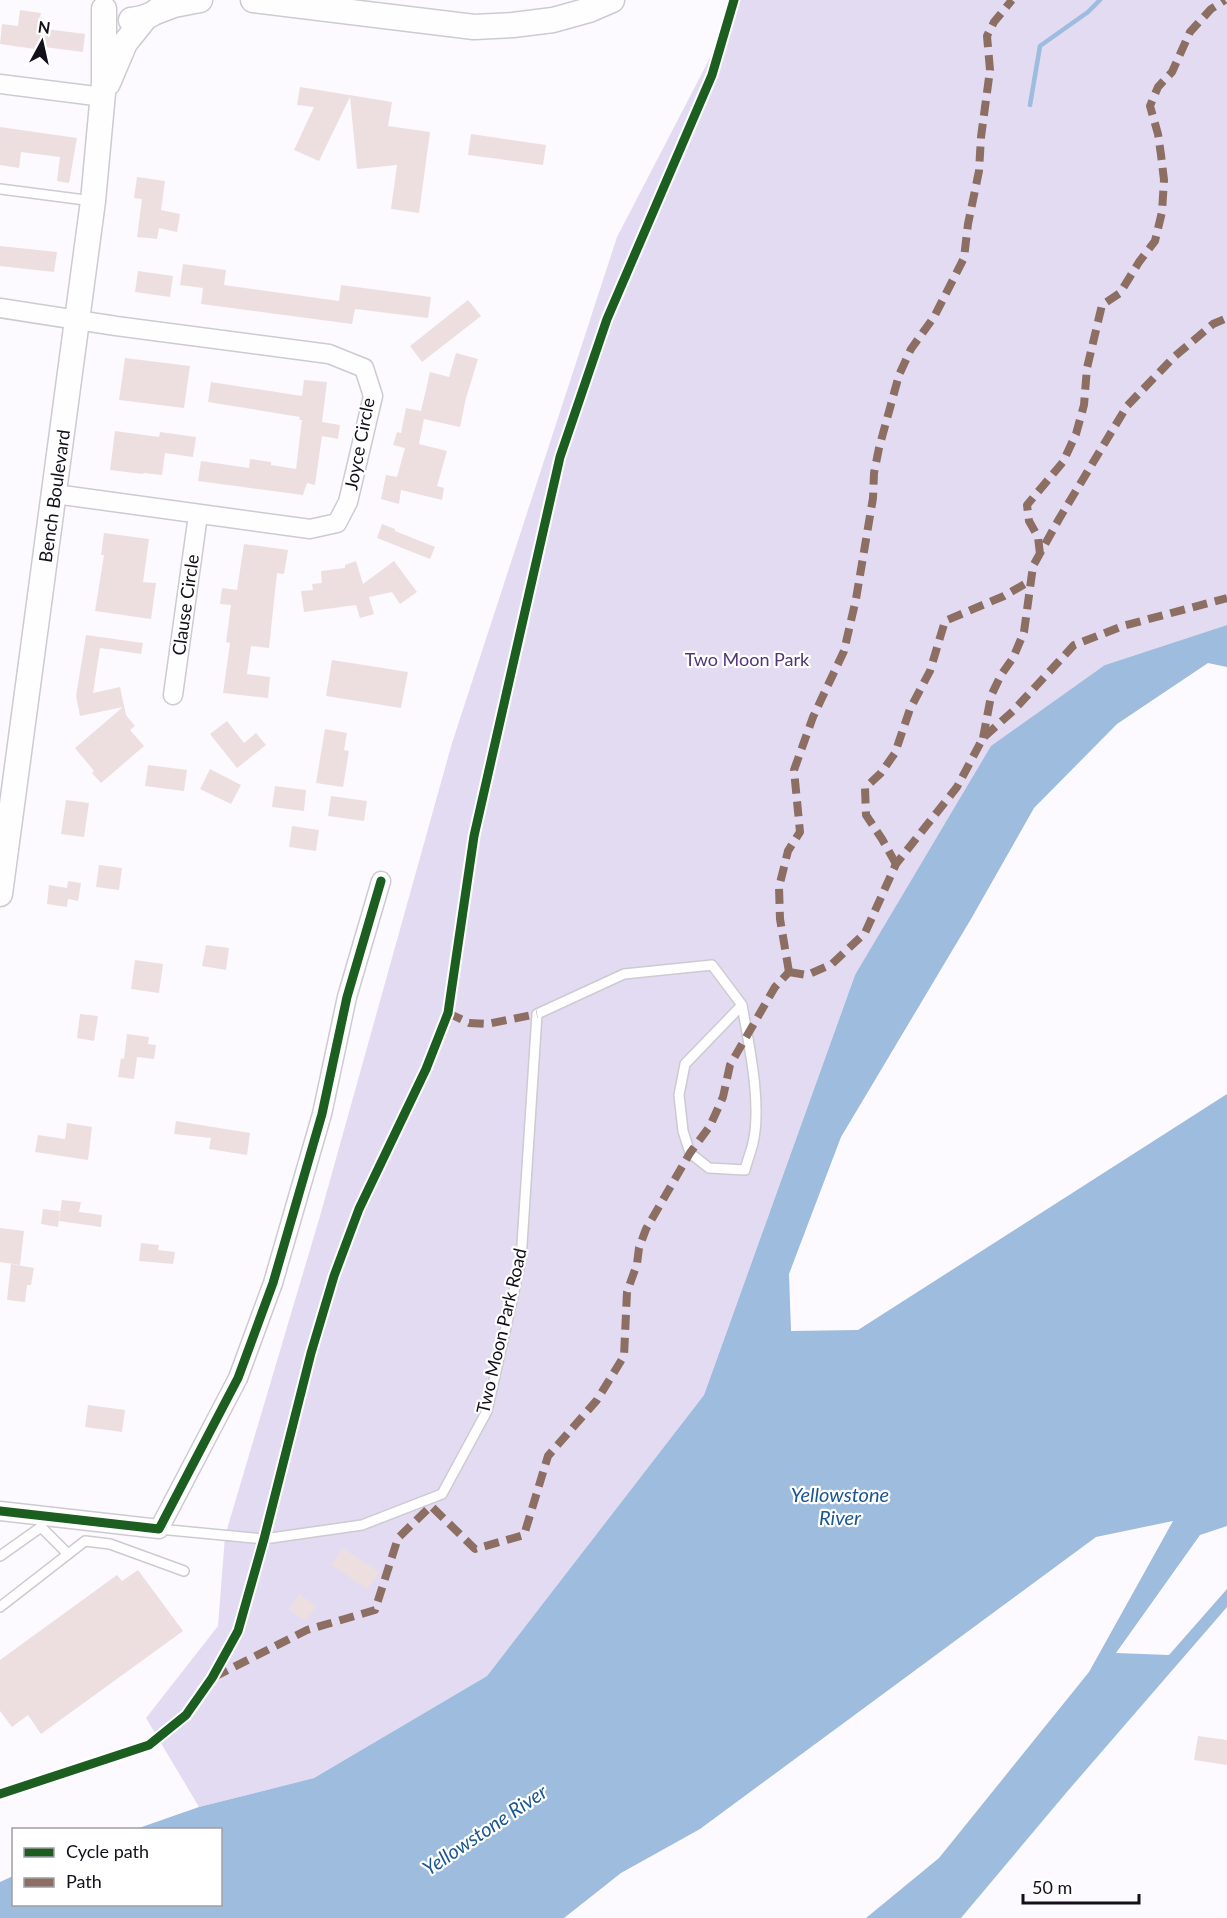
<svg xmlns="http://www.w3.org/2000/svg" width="1227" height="1918" viewBox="0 0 1227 1918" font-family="Lato,sans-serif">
<rect width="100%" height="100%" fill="#fcfafe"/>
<polygon fill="#e3dbf2" points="740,0 1227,0 1227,625 1105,665 855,975 704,1395 487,1676 314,1778 199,1807 146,1718 218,1626 225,1536 320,1216 452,743 617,237"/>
<polygon fill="#9ebcde" points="1227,625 1227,667 1208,663 1117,724 1034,808 971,919 841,1137 789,1274 791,1331 858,1330 1227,1094 1227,1526 1200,1535 1116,1653 1169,1655 1227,1589 1227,1607 1066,1793 961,1918 866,1918 939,1858 1089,1672 1173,1521 1096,1537 700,1829 621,1873 564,1918 0,1918 0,1882 13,1876 14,1904 220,1904 220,1830 136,1829 199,1807 314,1778 487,1676 704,1395 855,975 991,746 1105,665"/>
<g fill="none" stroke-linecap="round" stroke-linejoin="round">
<polyline stroke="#9ebcde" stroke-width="4.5" points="1030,105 1040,46 1088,12 1100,0"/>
</g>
<g fill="#eddfdf">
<polygon points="20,10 41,13 38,28 85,34 83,52 36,46 35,49 0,44 2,24 18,26"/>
<polygon points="300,87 392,102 388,126 430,132 419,213 391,209 397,165 357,169 350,97 319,161 294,150 314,107 297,105"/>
<polygon points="0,127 77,138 69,183 57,181 60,157 21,152 19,168 0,165"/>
<polygon points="471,134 546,145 543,165 468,155"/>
<polygon points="137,177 165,181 161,210 180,214 177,232 159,228 157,239 137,237 142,199 134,198"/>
<polygon points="0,246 57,252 54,272 0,266"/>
<polygon points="183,264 226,270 224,285 339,301 341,285 431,297 428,318 355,309 352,324 201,304 203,288 180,285"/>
<polygon points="138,271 173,276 170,297 135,292"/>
<polygon points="468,300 481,316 422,362 410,346"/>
<polygon points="456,353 478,359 466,398 460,427 424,419 419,444 447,451 437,486 444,488 442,500 401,490 399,504 381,499 386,475 397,477 405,448 393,445 397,432 401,433 406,408 421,411 430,372 449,377"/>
<polygon points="125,358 190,366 184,408 119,400"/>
<polygon points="304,380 327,382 322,422 340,425 338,439 322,436 315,485 307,483 303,495 198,481 201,461 249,468 250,459 271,462 271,465 296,469 302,420 299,420 300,417 208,402 211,382 302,396"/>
<polygon points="115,431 159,437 160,432 196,437 193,457 165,453 162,475 144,473 143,474 110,470"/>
<polygon points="382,524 395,529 395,531 435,547 430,559 377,538"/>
<polygon points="104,533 149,539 143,582 156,583 151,619 95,611 104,555 101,555"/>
<polygon points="244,544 288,550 284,574 277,573 269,648 251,646 247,674 270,677 268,698 223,693 230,643 226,642 231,605 220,604 222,588 237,590"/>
<polygon points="356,561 363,584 394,561 417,592 400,604 392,592 369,597 374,614 360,618 356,605 304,612 301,591 313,590 312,584 322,583 321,571 345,568 345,565"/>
<polygon points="86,635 143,643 141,654 100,648 93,693 120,687 126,715 135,726 130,730 144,746 101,783 92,773 94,771 75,748 123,707 80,716 76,696"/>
<polygon points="332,660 408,672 401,708 326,696"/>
<polygon points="227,721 244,743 256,733 266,745 237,768 210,734"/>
<polygon points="325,729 347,733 344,750 349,751 343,787 316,783"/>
<polygon points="148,765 187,770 184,791 145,786"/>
<polygon points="210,769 241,785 231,804 200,789"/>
<polygon points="275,786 306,790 304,811 272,807"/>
<polygon points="331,796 367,801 364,821 328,816"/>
<polygon points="66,800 89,803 84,837 61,834"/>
<polygon points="292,826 319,830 316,851 289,847"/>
<polygon points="99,865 122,868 119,890 96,887"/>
<polygon points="68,881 81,883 78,901 68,899 67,907 47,904 49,885 67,888"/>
<polygon points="206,945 229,948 226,970 202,966"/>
<polygon points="135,960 163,964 159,993 131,989"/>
<polygon points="80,1014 98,1016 94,1041 77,1038"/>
<polygon points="127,1034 149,1037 148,1044 156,1045 154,1059 137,1057 134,1079 118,1077 121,1058 124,1059"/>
<polygon points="176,1121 250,1133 247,1155 209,1149 211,1138 174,1134"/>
<polygon points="67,1123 92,1127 88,1160 35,1152 38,1135 65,1139"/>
<polygon points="62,1200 81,1202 79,1212 102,1215 101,1227 59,1221"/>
<polygon points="43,1209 60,1211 58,1227 41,1224"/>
<polygon points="0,1228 24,1231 20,1265 0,1262"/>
<polygon points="141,1243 159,1245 158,1250 175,1252 173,1264 139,1261"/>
<polygon points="11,1264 34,1268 31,1285 27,1285 25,1302 7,1300"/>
<polygon points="88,1405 125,1410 122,1432 85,1427"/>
<polygon points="343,1548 379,1572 367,1589 331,1565"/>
<polygon points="138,1570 183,1631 41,1734 28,1715 12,1727 0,1711 0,1660 117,1575 122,1581"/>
<polygon points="299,1594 316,1606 306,1621 289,1610"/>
<polygon points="1198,1736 1227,1740 1227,1765 1194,1760"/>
</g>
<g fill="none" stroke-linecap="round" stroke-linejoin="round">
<g stroke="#cdcad1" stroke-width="12">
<g id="lane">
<polyline points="0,189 93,201"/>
<polyline points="41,1527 68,1554"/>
<path d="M159,1529L264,1539L362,1525L442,1494L487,1411L521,1260L537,1014L624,974L712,965L742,1005L685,1064L679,1095L683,1131L690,1153L709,1168L745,1170C747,1161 751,1152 753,1143C762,1104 749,1045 742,1005"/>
<polyline points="0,1556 41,1527 42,1515"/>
<polyline points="0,1607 85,1541 110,1544 184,1571"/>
</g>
</g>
<g stroke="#cdcad1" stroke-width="21">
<g id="street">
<polyline points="0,84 103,97"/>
<polyline points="0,308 116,326 329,354 364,368 373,396 348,502 337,523 310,529 55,494"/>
<polyline points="173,695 198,515"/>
<polyline points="0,1511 159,1529 238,1378 273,1283 322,1114 347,997 381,881"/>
</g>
</g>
<g stroke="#cdcad1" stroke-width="27">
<g id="secondary">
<polyline points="253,0 474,27 513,25 553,20 589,10 612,0"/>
<polyline points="158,11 174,5 200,0"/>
<path d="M131,20C147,18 158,13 168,0"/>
<polyline points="108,83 125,43 145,18"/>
<polyline points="0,894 93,201 104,82 104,9"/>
</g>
</g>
<use href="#lane" stroke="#fffeff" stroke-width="9"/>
<use href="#street" stroke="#fffeff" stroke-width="18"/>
<use href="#secondary" stroke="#fffeff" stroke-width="24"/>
<g stroke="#8d6e63" stroke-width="8" stroke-dasharray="15 8" stroke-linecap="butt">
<polyline points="1040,554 1038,537 1029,521 1027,505 1063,462 1076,434 1084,405 1087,368 1102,305 1120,293 1139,262 1155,241 1162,212 1164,180 1161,155 1158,134 1150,106 1158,87 1172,72 1190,32 1211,9 1225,0"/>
<polyline points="983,738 991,696 1001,675 1013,658 1024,632 1033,566 1059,519 1127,406 1174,357 1213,324 1227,318"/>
<polyline points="896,864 882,839 866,815 865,788 881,773 895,753 910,709 930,671 945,621 1004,596 1030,581"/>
<polyline points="789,972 780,919 779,887 788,851 800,832 794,770 813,717 844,651 856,599 873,498 874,473 879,448 899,375 911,349 934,317 964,258 968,224 979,171 981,137 990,70 987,36 994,22 1012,0"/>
<polyline points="789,972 807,975 832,964 865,933 896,864 957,787 983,738 1013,711 1074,645 1123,626 1227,598"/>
<polyline points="448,1013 469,1023 487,1024 537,1014"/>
<polyline points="214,1677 307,1630 375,1610 398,1538 431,1506 475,1549 524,1535 548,1456 597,1400 624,1356 627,1292 637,1264 639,1248 646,1229 690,1153 710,1126 723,1097 730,1065 775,987 789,972"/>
</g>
<g stroke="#fff" stroke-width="13">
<g id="cycleway">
<polyline points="0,1511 159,1529 238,1378 273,1283 322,1114 347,997 381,881"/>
<polyline points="0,1794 149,1745 186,1715 212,1678 238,1631 264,1539 311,1353 334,1276 359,1209 426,1069 448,1013 474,836 560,457 607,319 712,75 734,0"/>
</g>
</g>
<use href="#cycleway" stroke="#1b5e20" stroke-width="9"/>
</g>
<g text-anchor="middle" stroke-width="4.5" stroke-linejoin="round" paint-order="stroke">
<g font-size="18" fill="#13101a" stroke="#fff">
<text transform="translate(360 444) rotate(-79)" y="6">Joyce Circle</text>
<text transform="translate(55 496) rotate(-82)" y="6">Bench Boulevard</text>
<text transform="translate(186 605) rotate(-82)" y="6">Clause Circle</text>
<text transform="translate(502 1331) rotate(-77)" y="6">Two Moon Park Road</text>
</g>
<g font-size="18" fill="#523478" stroke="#fff">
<text x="747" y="666">Two Moon Park</text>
</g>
<g font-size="20" font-style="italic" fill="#1a5691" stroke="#fff">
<text x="840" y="1502">Yellowstone<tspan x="840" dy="23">River</tspan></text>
<text transform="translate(485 1830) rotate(-34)" y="7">Yellowstone River</text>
</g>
</g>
<rect x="12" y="1828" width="210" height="78" fill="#ffffff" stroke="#a19fa3" stroke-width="1.5"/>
<rect x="24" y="1848" width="30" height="9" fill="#1b5e20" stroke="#a19fa3" stroke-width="1.5"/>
<text x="66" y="1858" font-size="18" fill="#13101a">Cycle path</text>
<rect x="24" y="1878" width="30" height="9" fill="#8d6e63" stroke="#a19fa3" stroke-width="1.5"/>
<text x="66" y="1888" font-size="18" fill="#13101a">Path</text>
<g transform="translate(42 42) rotate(8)" stroke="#ffffff" stroke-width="4.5" paint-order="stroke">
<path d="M0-4.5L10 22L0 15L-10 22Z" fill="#13101a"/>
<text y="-9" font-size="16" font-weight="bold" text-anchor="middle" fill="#13101a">N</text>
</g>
<path d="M1023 1894v9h116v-9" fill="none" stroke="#13101a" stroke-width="3"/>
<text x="1032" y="1894" font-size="18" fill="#13101a" stroke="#ffffff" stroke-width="4.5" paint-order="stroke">50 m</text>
</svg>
